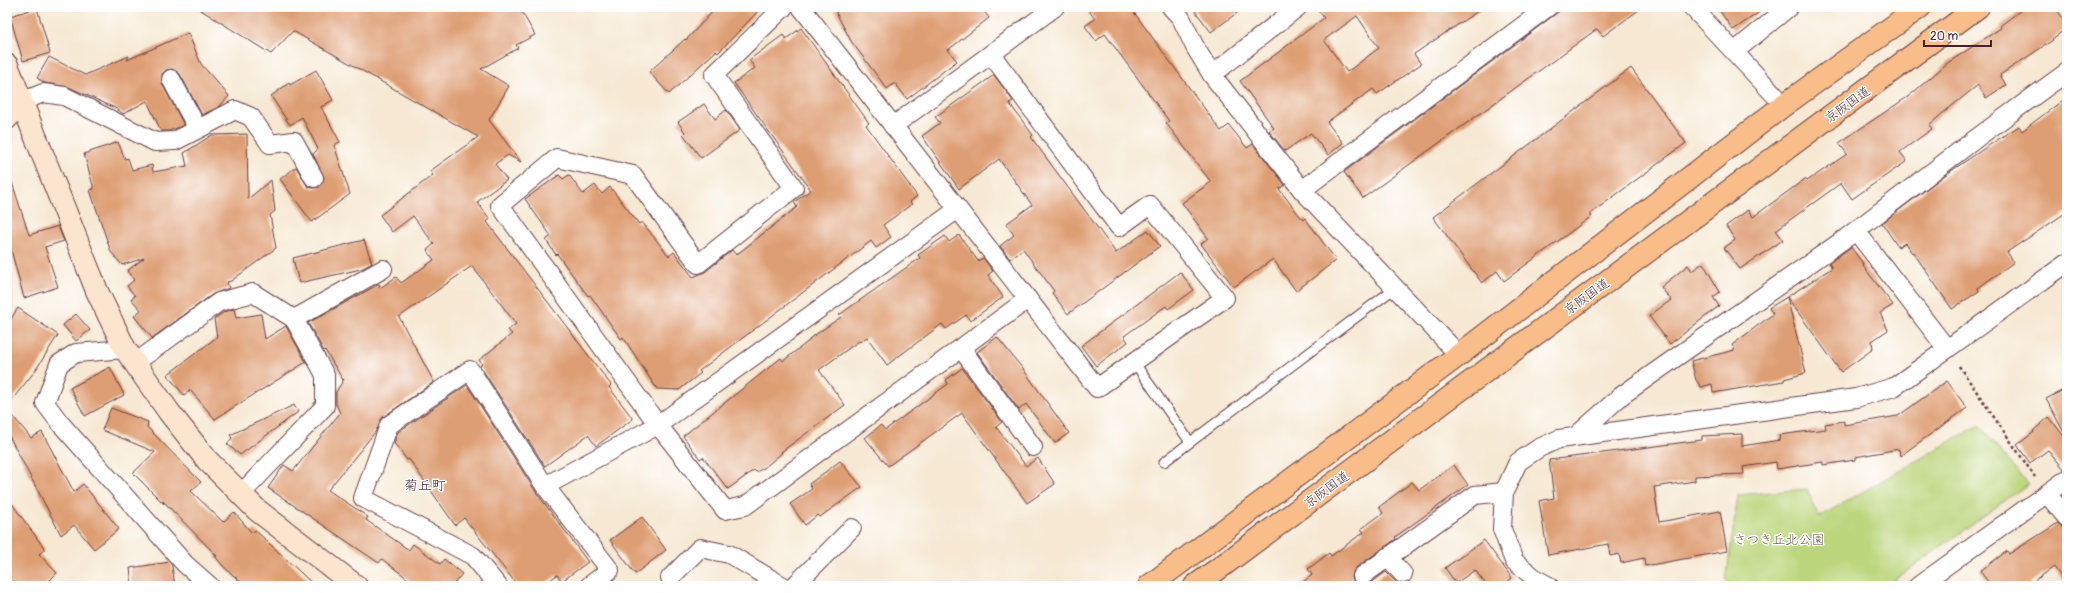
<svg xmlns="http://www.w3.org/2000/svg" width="2074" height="593" viewBox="0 0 2074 593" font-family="Pangolin,'Klee One',sans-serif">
<rect width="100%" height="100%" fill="#fff"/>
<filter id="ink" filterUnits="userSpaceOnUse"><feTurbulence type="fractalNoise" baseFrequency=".025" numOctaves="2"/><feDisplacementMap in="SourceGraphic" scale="8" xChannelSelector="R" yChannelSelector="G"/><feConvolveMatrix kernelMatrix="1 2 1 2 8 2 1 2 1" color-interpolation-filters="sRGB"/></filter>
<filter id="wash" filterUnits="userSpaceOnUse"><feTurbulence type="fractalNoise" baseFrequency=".012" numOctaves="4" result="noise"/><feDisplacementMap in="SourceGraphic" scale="16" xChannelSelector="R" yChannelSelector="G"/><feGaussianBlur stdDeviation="0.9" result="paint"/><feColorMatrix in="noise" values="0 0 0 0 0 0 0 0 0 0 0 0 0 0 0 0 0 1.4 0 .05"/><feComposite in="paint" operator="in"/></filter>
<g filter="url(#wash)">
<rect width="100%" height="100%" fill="#f6e8d2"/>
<g fill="#bbd67b" stroke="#827a53">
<polygon points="7,274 12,294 12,314 7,319"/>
<polygon points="1979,425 2028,484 1886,586 1732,586 1726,580 1738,495 1807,489 1819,517"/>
</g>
<g id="blocks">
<g fill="#de9e73" fill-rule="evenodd">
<polygon points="196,7 519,7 535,35 516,45 518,48 481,69 509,86 489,120 521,162 508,155 495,164 507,180 477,202 490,219 487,222 611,385 609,387 633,419 596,446 588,435 545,466 480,366 482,364 479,360 512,334 508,330 516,324 472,266 399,317 434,382 383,417 376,431 328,490 368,517 366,520 409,550 413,544 440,564 444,559 462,574 452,586 417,586 382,559 379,563 268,488 284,465 293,471 340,413 336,404 336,392 344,379 343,380 325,350 324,351 308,323 379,284 380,288 396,277 401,283 434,260 427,250 434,244 413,216 392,232 380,215 433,175 430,171 478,137 293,31 271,54"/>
<polygon points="717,7 762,7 718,53 716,51 669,94 649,72 685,39 686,40"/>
<polygon points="833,7 981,7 989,18 948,50 957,61 907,99 895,83 887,89 851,41"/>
<polygon points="1086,7 1130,7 1221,131 1229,125 1247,148 1253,144 1285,185 1279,189 1303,220 1305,218 1336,260 1296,291 1273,259 1234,287 1201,244 1208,238 1182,203 1211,182 1166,123 1169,121 1105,34 1096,41 1085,26 1095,19"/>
<polygon points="1192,7 1245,7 1211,32"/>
<path d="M1316,7H1484L1414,54L1421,64L1377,94L1373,89L1327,122L1343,143L1328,155L1311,133L1285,151L1269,131L1274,128L1240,81L1324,18ZM1357,16L1379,48L1347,72L1324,40Z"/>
<polygon points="1565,7 1643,7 1603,36 1597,29 1363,198 1344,172"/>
<polygon points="1717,7 1767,7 1733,30"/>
<polygon points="2025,7 2055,7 2067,24 2067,28 2052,39 2053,40 2000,75 2006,85 1986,98 1978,85 1943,113 1929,125 1932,129 1900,152 1907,161 1852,199 1841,183 1776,230 1783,240 1740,269 1724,248 1735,240 1726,226 1748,210 1753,217 1805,179 1807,181 1847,154 1839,143 1909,96 1949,62 2001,28 2000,26"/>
<polygon points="37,8 50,53 23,61 10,16"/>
<polygon points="801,28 869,123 866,125 917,196 910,202 912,204 883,225 891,237 876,248 871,241 699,371 701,373 679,390 657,389 623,337 621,339 590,295 588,296 557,254 556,255 546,240 551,236 525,199 559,175 563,179 569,175 583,194 595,185 602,194 610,187 639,224 642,222 669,256 674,252 693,277 705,272 732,250 736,255 797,207 794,202 811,190 734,83 755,68 749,60 783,35 786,39"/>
<polygon points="188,33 201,64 229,96 219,107 202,115 180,74 172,69 166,70 162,74 162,84 184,125 169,131 161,131 147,101 123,114 117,109 69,87 45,83 37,78 49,57 85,75 129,56 127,60"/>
<polygon points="1631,68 1686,143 1590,214 1592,216 1504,281 1497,271 1482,283 1433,217"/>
<polygon points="316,70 333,100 321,107 340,142 334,145 350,194 312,222 280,179 296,167 308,187 314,188 319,187 324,178 313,154 318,149 302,117 290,125 271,96 289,83 290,85"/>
<polygon points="994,75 1013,101 1009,103 1033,135 1031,137 1116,253 1148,230 1160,246 1068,314 1052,293 1054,291 1023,249 1010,259 1000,246 1014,235 1006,224 1032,205 999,159 959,189 922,136 940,123 935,117"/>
<polygon points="2067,97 2067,212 2007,252 2014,262 1978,288 1979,291 1952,309 1913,252 1912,253 1905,243 1898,247 1882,223 1945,175 1991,144 2019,126 2022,131"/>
<polygon points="704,104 715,119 726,110 740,130 701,158 683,134 685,132 678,122"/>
<polygon points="247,134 248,199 271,180 275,211 270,215 276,248 231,281 227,282 229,288 213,294 152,338 134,316 141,310 131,299 135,296 127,286 134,280 127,271 144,258 122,265 111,252 90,190 94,189 84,154 118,142 125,159 128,158 132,170 152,165 153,172 187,166 184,153 212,135"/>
<polygon points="7,179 11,179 29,235 58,226 64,241 45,247 58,287 24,298 7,235"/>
<polygon points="959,235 978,261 983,258 993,271 988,275 1003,297 970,321 966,315 946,329 942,324 887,365 867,337 860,342 859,341 819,370 845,405 781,452 782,453 764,468 756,472 754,470 728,489 703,457 700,459 683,436 781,358 783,361 810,340 809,339 841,317 839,315 920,258 918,255 945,236 949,242"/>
<polygon points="364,240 372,263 361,269 299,283 293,258"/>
<polygon points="1851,247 1864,265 1863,266 1893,305 1880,313 1888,330 1872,341 1873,349 1841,372 1787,297 1832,268 1829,263"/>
<polygon points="1703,263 1720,292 1713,297 1719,306 1670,344 1649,316 1671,300 1661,287 1688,265 1692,271"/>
<polygon points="1180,272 1194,290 1168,309 1166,306 1124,336 1128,342 1096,366 1081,346"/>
<polygon points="1787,297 1806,373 1784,379 1784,381 1713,393 1712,384 1701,387 1696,380 1691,361 1735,350 1732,345 1773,314 1769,308"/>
<polygon points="18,308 58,335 35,371 7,406 7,325"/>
<polygon points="234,309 236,318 261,314 265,339 286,326 306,362 215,419 190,390 184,395 167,375 217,337 214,319 224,312"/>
<polygon points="76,314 90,330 76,341 63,325"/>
<polygon points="997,337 1023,369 1069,433 1055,443 1026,404 1019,410 977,352"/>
<polygon points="110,367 124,395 85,416 70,388"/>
<polygon points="962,368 1002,422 996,427 1026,466 1038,458 1055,484 1027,503 962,413 888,466 865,438 881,425 885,430 948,384 946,380"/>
<polygon points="1947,381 1967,408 1900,456 1899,449 1855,457 1855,460 1823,465 1823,462 1777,469 1776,462 1743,467 1744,474 1695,476 1695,481 1654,487 1659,522 1720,511 1727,551 1645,566 1644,558 1621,563 1619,554 1610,556 1608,544 1548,555 1539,501 1554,498 1549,460 1702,440 1702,436 1742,434 1742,446 1780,440 1779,435 1826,429 1825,424 1844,421 1844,425 1898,416"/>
<polygon points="467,385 536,492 588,562 562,581 557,575 542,586 518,586 464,518 455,525 409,459 407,460 394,443 398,432"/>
<polygon points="2067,388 2067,438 2046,399"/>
<polygon points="294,405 298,412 240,455 227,444 232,438 230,435"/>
<polygon points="111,408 148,422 147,427 201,482 191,491 223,522 234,512 252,533 255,530 315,586 245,586 222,565 215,556 217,556 163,501 164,504 133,473 155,452 102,430"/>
<polygon points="7,409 31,438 42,432 74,492 83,484 119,529 94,549 74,525 61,535 7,432"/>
<polygon points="2049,417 2067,440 2067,469 2064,469 2048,450 2030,463 2017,445 2034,432 2033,431"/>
<polygon points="840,461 862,487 820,517 818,515 805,525 790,504 812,489 809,484"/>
<polygon points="1454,465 1468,485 1395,537 1396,539 1356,568 1352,577 1354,582 1360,586 1298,586 1312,575 1308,569 1329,553 1331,556 1364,532 1361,529 1383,513 1379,507 1412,482 1419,490"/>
<polygon points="7,497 45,549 39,554 57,573 44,586 7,586"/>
<polygon points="642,517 666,550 635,574 610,540"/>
<polygon points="2058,523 2067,532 2067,585 2054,567 2027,586 1991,586 1980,571 2007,551 2009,554"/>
<polygon points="1484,540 1512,578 1503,586 1487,586 1475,570 1456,583 1445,568"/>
<polygon points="170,562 172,566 175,586 132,586 130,568"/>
<polygon points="1386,572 1400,586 1364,586 1368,585"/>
</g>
</g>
</g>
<g filter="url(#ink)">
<use href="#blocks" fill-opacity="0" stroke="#643d44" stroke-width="1"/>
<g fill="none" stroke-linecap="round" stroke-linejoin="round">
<g stroke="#643d44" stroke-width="11">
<g id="lane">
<polyline points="1134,362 1190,442"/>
<polyline points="1164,462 1395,288"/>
</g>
</g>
<g stroke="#643d44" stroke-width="20">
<g id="street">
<polyline points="784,7 714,75 794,188 698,264 633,175 557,158 500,205 658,425 725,510 745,506 1028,299"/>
<polyline points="801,7 1097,388 1225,298 1150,205 1119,227 991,54"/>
<polyline points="1171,7 1181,18 1195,47 1212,75 1302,190 1459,355"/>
<polyline points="1692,7 1784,105"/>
<polyline points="1734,52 1789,7"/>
<polyline points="1212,75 1298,7"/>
<polyline points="171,79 198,129"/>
<polyline points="21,102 43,93 64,96 155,142 175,141 235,110 251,117 270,144 294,141 314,178"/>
<polyline points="893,126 1055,7"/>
<polyline points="1302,190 1548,7"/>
<polyline points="1856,231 1947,349"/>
<polyline points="961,348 1033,447"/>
<polyline points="125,349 76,353 59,364 45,403 60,423 185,564 210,586"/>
<polyline points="135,363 219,302 253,293 294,319"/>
<polyline points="1576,436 1621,396 1846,238 1978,137 2067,72"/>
<polyline points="545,486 658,425 958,209"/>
<polyline points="241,494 325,406 325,375 294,319 383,269"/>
<polyline points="2047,494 2067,518"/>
<polyline points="1387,557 1403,574"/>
<polyline points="1362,576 1475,495 1504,492"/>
<polyline points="670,578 700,548 729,554 783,586"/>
<polyline points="498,586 473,556 363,498 389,425 470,370 545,486 610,570 589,586"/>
<polyline points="794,586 852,528"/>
<polyline points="1549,586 1536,579 1514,561 1502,529 1504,492 1518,462 1539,448 1559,439 1856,398 1894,387 2067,263"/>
<polyline points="1918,586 2067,479"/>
</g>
</g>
<g stroke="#643d44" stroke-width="24">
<g id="secondary">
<polyline points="7,65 97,291 125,349 169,412 207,460 257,510 356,586"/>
<polyline points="7,118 21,102"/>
</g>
</g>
<g stroke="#643d44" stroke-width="24">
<g id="highway">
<polyline points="1149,586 1459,355 1784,105 1920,7"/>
<polyline points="1195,586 1978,7"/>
</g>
</g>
<polyline stroke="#643d44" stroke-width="2.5" stroke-dasharray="3 3" stroke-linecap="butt" points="1959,366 2035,477"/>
<use href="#lane" stroke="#fff" stroke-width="9"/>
<use href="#street" stroke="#fff" stroke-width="18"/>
<use href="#secondary" stroke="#fce5cf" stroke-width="22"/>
<use href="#highway" stroke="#f8bd88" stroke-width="22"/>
</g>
</g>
<g text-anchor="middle" stroke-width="3" stroke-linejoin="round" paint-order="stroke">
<g font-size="13" fill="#4a1f2b" stroke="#fff">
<text transform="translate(1847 104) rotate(-36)" y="5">京阪国道</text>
<text transform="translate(1586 296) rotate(-36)" y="5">京阪国道</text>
<text transform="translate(1326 489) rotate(-36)" y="5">京阪国道</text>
</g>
<g font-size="13" fill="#6c5643" stroke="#fff">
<text x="1779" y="544">さつき丘北公園</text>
</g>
<g font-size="14" fill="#4a1f2b" stroke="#fff">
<text x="425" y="490">菊丘町</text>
</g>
</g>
<rect width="2074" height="593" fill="none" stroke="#fff" stroke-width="24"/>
<path d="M1924 40v6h67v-6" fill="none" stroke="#4a1f2b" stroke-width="2"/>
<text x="1930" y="40" font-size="12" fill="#4a1f2b" stroke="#ffffff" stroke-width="3" paint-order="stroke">20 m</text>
</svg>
